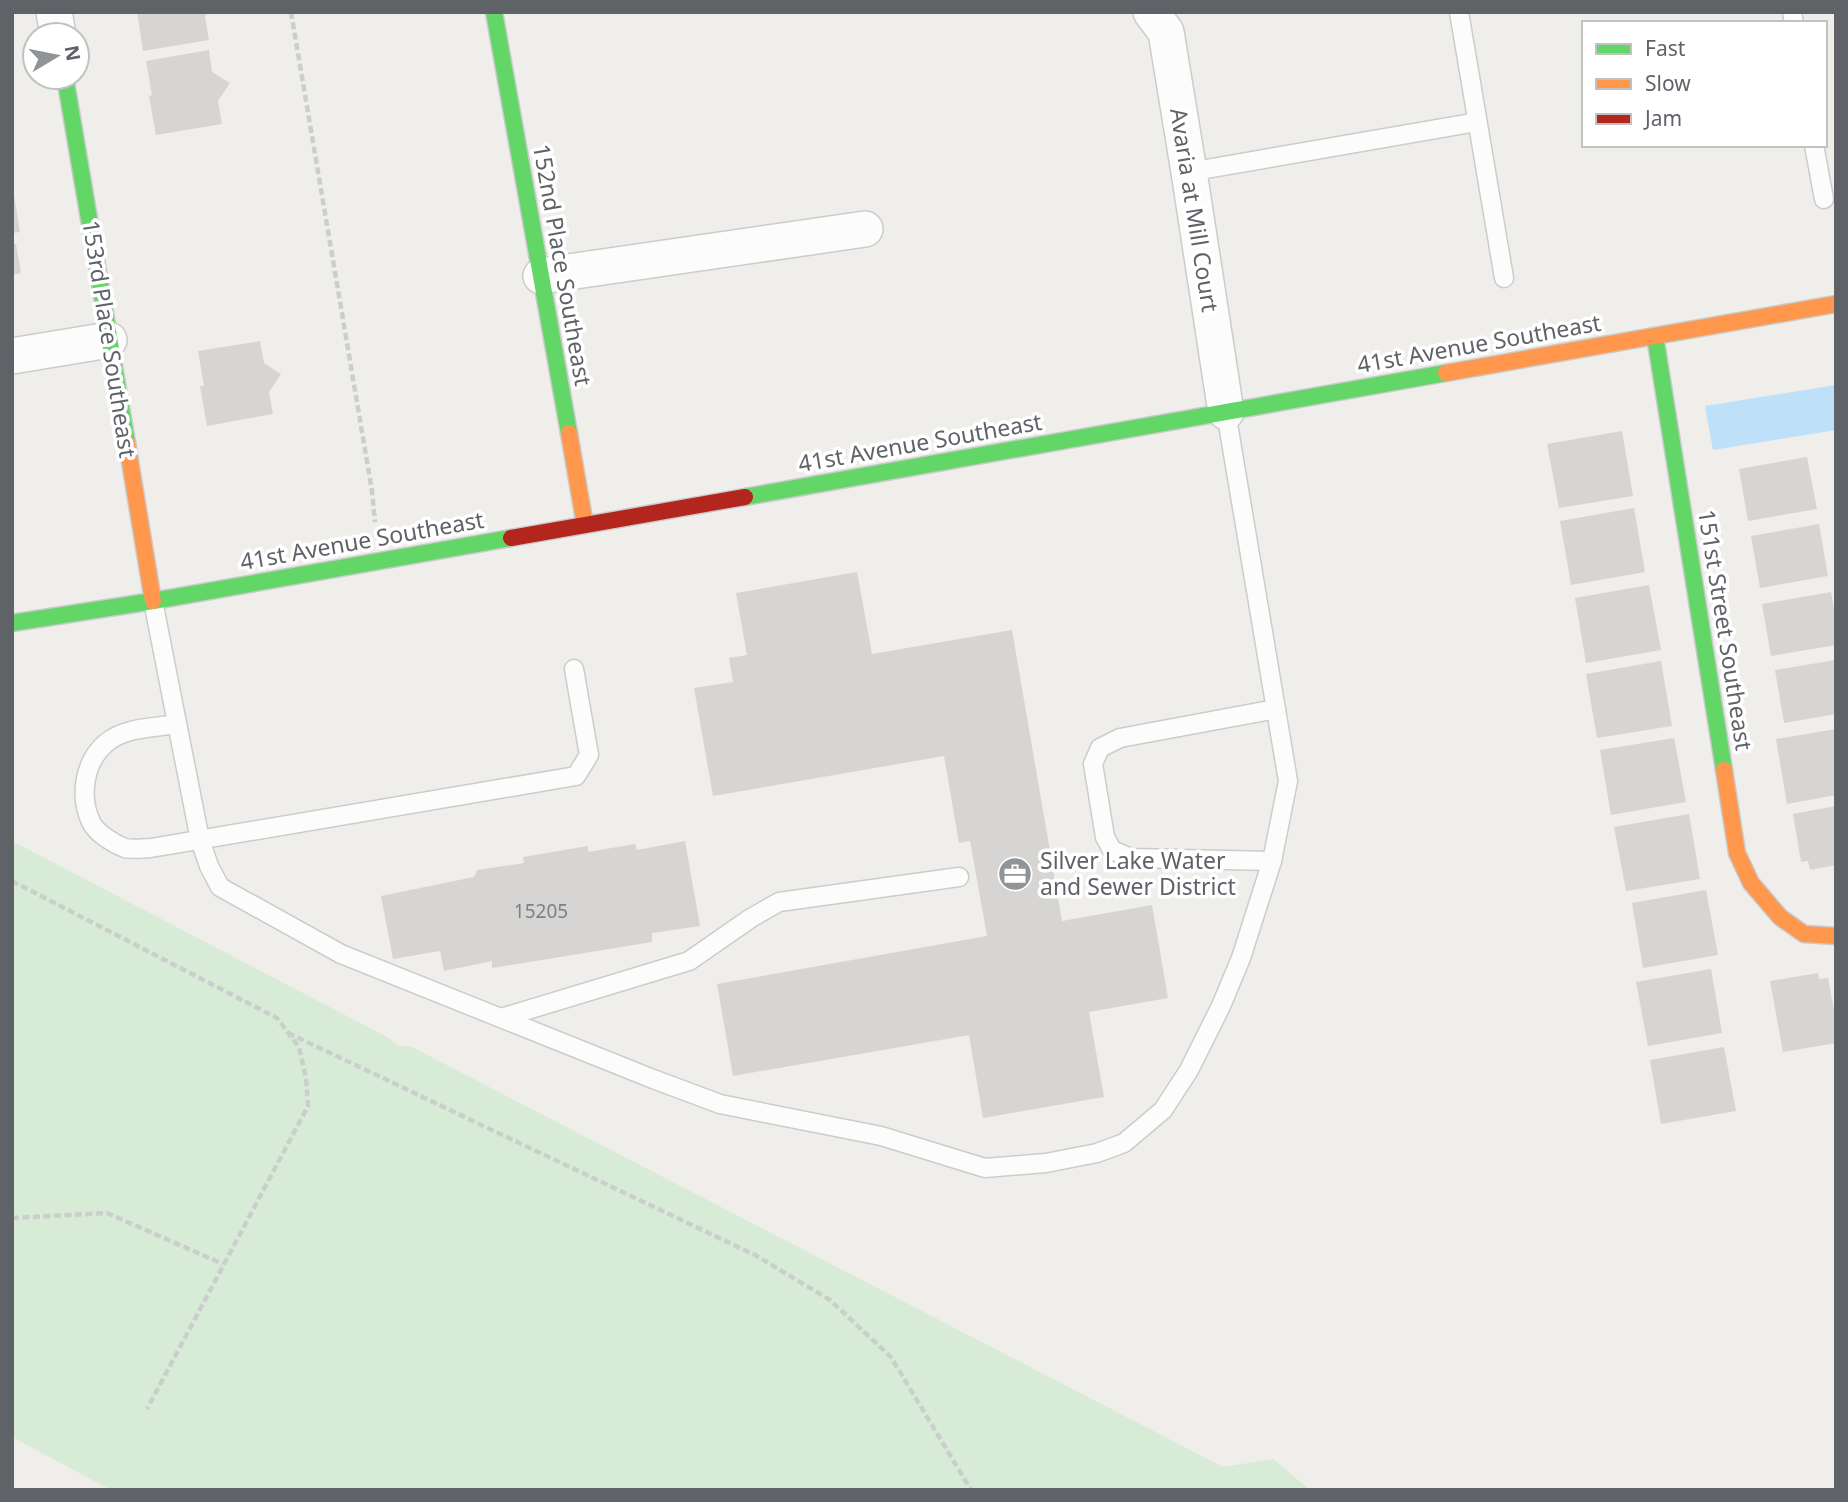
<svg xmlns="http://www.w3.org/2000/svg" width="1848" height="1502" viewBox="0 0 1848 1502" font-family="'Noto Sans',sans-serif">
<rect width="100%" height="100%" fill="#efeeea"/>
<polygon fill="#d8ebd6" points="12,841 389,1038 397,1045 412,1047 1223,1467 1273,1459 1310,1490 111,1490 12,1437"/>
<polygon fill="#bfe0f9" points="1836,385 1836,430 1713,450 1705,406"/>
<g fill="#d6d5d3">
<polygon points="137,12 208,12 205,17 209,40 143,51"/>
<polygon points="209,50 212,72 230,83 218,101 222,124 156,135 149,96 152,95 146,61"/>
<polygon points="12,195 14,195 20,232 12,233"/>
<polygon points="12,244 16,244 21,273 12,275"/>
<polygon points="260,341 264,363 281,374 269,392 273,414 207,426 200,386 204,386 198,351"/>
<polygon points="1622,431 1633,496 1559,508 1547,444"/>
<polygon points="1807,457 1817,509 1748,521 1739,469"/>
<polygon points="1634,508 1645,572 1571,585 1560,521"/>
<polygon points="1819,524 1828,576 1760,588 1751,536"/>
<polygon points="857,572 872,654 1012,630 1062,921 1152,905 1168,998 1089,1012 1104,1097 983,1118 969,1035 733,1076 717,984 987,936 970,841 959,843 944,756 713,796 694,688 733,682 729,658 747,655 736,593"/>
<polygon points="1649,585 1661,650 1586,663 1575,598"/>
<polygon points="1831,592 1836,621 1836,645 1771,656 1762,604"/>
<polygon points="1836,660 1836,714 1784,723 1775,670"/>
<polygon points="1661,661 1672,726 1597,738 1586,674"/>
<polygon points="1836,729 1836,795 1787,804 1776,739"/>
<polygon points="1674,738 1686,802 1611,815 1600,750"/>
<polygon points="1836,806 1836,865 1810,870 1808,861 1801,862 1793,814"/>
<polygon points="1689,814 1700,879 1626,891 1614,827"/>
<polygon points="685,841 700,926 652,933 652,942 492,968 492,961 444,971 440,951 393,959 381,896 474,877 477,870 524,863 523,857 588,846 588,852 635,844 637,850"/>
<polygon points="1706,890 1718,955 1643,968 1632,903"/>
<polygon points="1711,969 1722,1033 1648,1046 1636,982"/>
<polygon points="1818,973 1819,979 1828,978 1836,1021 1836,1043 1783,1052 1770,981"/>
<polygon points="1724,1047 1736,1111 1661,1124 1650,1060"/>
</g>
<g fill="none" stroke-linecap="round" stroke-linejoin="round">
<g stroke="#cbcccc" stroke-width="21">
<g id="lane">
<polyline points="1459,12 1504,278"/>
<polyline points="1792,12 1794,23"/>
<polyline points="1814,145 1824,199"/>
<polyline points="1189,172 1477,122"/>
<polyline points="153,601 200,840 209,866 220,887 341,954 653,1079 720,1104 881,1136 985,1168 1046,1163 1097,1153 1124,1143 1163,1110 1189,1070 1221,1006 1241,958 1272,861 1288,781 1226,412"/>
<path d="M177,724C154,728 125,727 106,743C84,762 79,796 91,822C96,833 114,844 125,848C132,850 143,848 151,848L576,776L589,755L574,669"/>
<polyline points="1272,861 1131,858 1112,850 1105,837 1093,764 1100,748 1120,738 1276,709"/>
<polyline points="501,1018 689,961 751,918 779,902 959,877"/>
</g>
</g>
<g stroke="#cbcccc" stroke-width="38">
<g id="street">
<polyline points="54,12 58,35"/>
<polyline points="1151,12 1166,32 1189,172 1226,412"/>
<polyline points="541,276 865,229"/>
<polyline points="12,356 109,340"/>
</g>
</g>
<g stroke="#cacacb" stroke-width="19">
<g id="fast">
<polyline points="494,12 569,433"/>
<polyline points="65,77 127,443"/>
<polyline points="1655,336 1724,770"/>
<polyline points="745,497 1446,373"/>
<polyline points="12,623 153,601 511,538"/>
</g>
</g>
<g stroke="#cacacb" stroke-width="19">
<g id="slow">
<polyline points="1446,373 1836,304"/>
<polyline points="569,433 585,525"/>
<polyline points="127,443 153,601"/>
<polyline points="1724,770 1737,853 1751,883 1780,917 1804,934 1836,936"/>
</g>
</g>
<g stroke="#cacacb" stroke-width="19">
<polyline id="jam" points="511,538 745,497"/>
</g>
<g stroke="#cacfcc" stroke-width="4.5" stroke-dasharray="7 3.5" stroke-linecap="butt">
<polyline points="291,12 372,491 375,522"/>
<polyline points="12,881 277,1018 299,1047 306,1078 308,1106 147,1409"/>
<polyline points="288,1033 755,1255 830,1300 891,1357 971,1490"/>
<polyline points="12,1218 107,1213 223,1264"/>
</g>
<use href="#lane" stroke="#fdfcfc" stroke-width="18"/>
<use href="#street" stroke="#fdfcfc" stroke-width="35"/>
<use href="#fast" stroke="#63d668" stroke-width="16"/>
<use href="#slow" stroke="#ff974d" stroke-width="16"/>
<use href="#jam" stroke="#b3261e" stroke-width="16"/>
</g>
<defs>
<g id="office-disc" transform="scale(1.75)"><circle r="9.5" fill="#919496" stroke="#fff"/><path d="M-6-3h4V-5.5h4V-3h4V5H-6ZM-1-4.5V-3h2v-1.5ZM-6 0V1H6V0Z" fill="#fff"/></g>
</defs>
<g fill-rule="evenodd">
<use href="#office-disc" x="1015" y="874"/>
</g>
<g text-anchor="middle" stroke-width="7" stroke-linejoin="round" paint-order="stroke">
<g font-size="19" fill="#7e8184">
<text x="541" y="918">15205</text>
</g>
<g font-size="23" fill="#5f6368" stroke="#fff">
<text transform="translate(1194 210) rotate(81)" y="8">Avaria at Mill Court</text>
<text transform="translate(562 265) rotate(80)" y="8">152nd Place Southeast</text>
<text transform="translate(109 339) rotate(81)" y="8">153rd Place Southeast</text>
<text transform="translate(1479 344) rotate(-10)" y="8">41st Avenue Southeast</text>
<text transform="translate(920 443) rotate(-10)" y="8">41st Avenue Southeast</text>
<text transform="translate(362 541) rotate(-10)" y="8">41st Avenue Southeast</text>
<text transform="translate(1725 630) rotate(81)" y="8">151st Street Southeast</text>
</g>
<g font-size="23" fill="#5f6368" stroke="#fff" text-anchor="start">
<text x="1040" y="869">Silver Lake Water<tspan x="1040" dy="26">and Sewer District</tspan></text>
</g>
</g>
<rect width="1848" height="1502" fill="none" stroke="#5f6368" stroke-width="28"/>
<rect x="1582" y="21" width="245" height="126" fill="#ffffff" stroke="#bfc1c3" stroke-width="2"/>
<rect x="1596" y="44" width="35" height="10" fill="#63d668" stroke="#bfc1c3" stroke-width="2"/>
<text x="1645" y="56" font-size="21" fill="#5f6368">Fast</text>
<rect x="1596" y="79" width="35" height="10" fill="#ff974d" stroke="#bfc1c3" stroke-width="2"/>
<text x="1645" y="91" font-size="21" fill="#5f6368">Slow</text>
<rect x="1596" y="114" width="35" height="10" fill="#b3261e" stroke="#bfc1c3" stroke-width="2"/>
<text x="1645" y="126" font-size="21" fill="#5f6368">Jam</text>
<g transform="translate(56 56) rotate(80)"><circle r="33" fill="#ffffff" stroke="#bfc1c3" stroke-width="2"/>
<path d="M0-5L12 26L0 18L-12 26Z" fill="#919496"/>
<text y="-10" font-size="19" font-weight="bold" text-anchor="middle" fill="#5f6368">N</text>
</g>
</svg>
